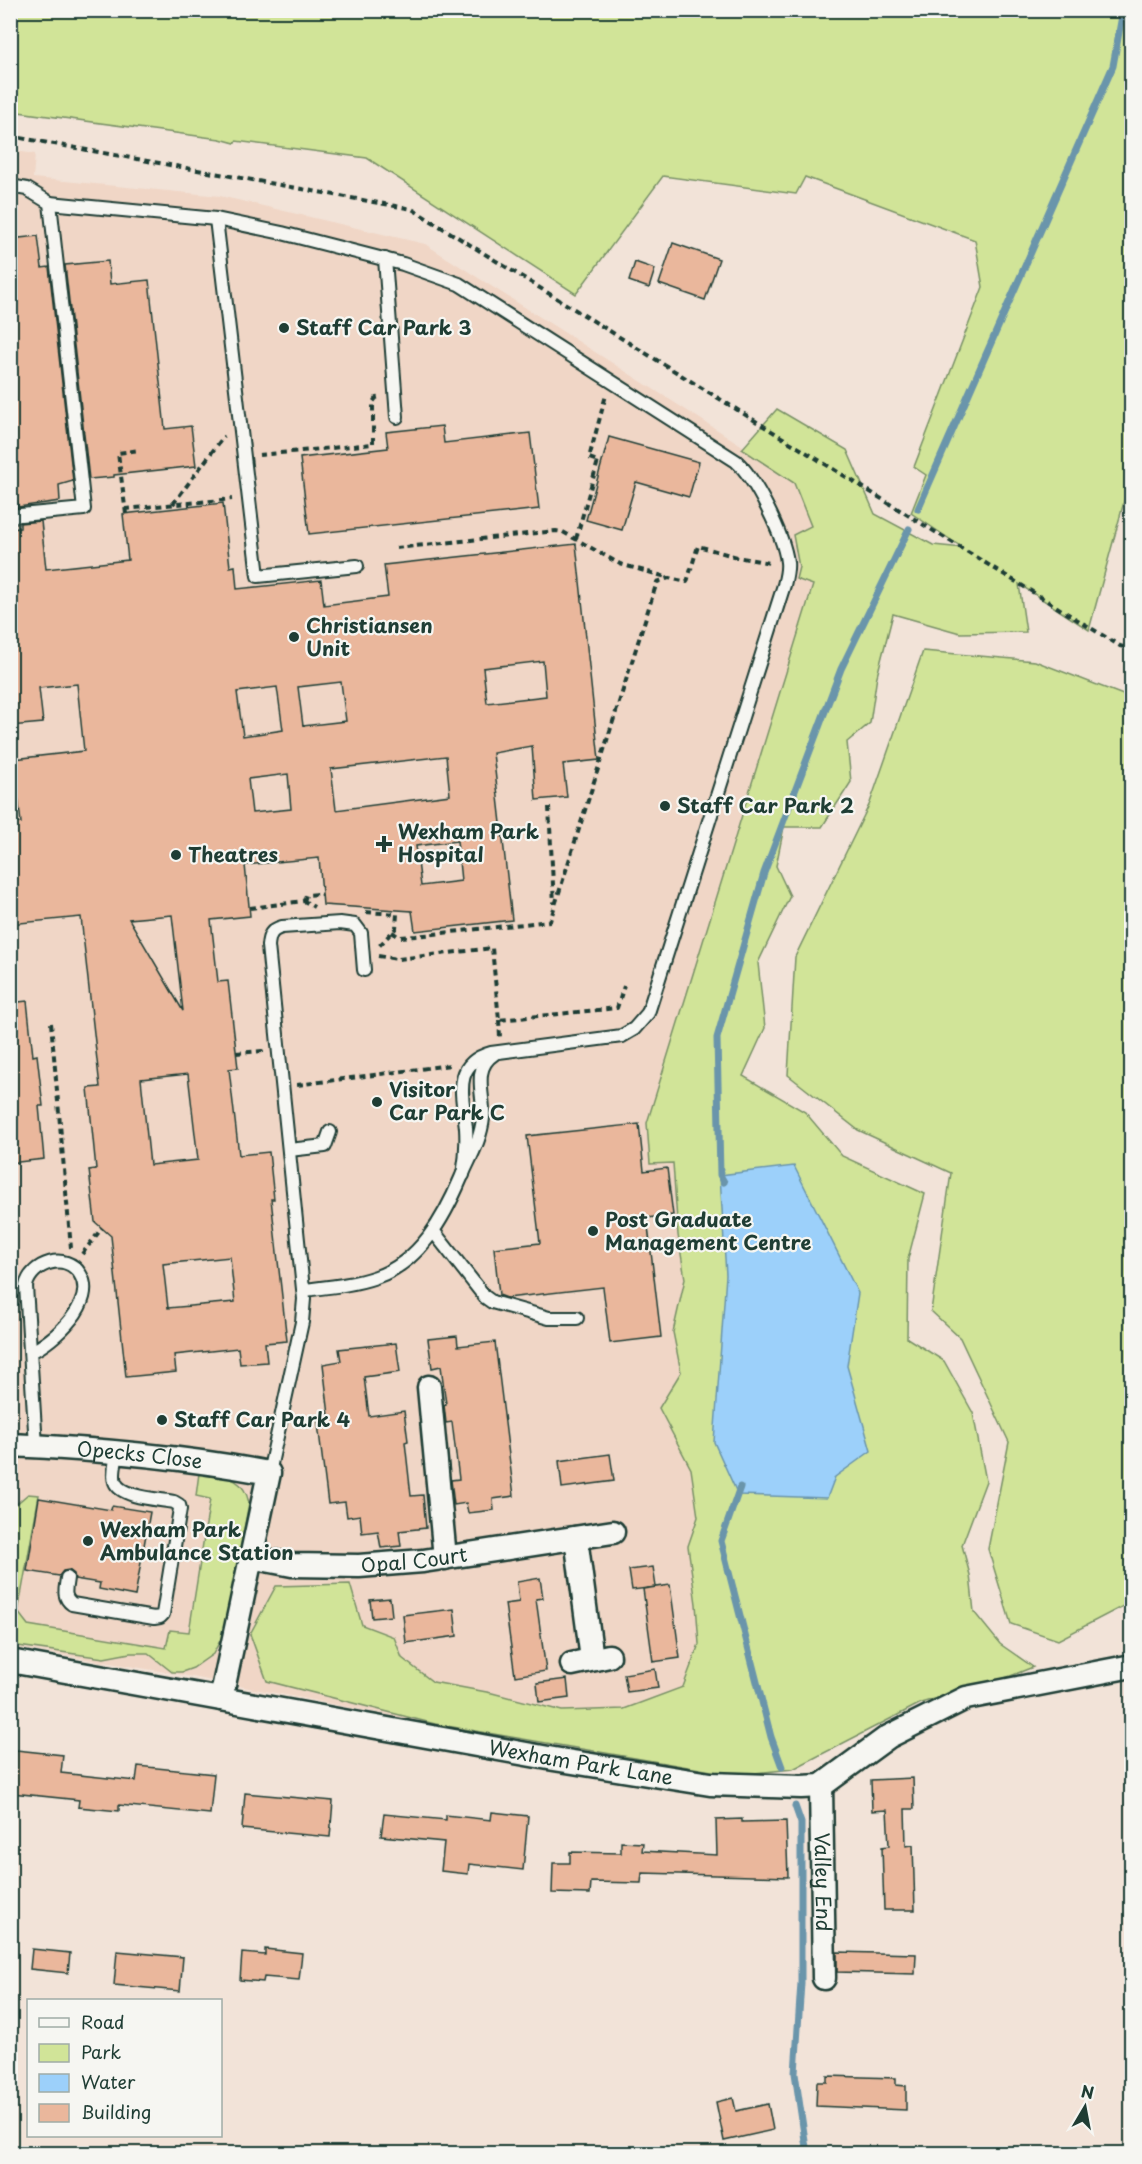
<svg xmlns="http://www.w3.org/2000/svg" width="1142" height="2164" viewBox="0 0 1142 2164" font-family="'Playpen Sans',sans-serif">
<rect width="100%" height="100%" fill="#f2e3d8"/>
<filter id="ink" filterUnits="userSpaceOnUse"><feTurbulence type="fractalNoise" baseFrequency=".0167" numOctaves="2"/><feDisplacementMap in="SourceGraphic" scale="12" xChannelSelector="R" yChannelSelector="G"/><feConvolveMatrix kernelMatrix="1 2 1 2 8 2 1 2 1" color-interpolation-filters="sRGB"/></filter>
<g filter="url(#ink)">
<polygon fill="#f0d6c6" points="10,150 35,154 33,178 220,196 425,244 796,480 839,582 677,1106 715,1744 700,1769 435,1724 172,1673 11,1647"/>
<g fill="#d1e498" stroke="#789066" stroke-width="1.5">
<polygon points="11,11 1131,11 1131,476 1089,630 1019,584 1026,632 960,633 893,614 877,676 870,723 847,742 851,782 822,827 784,827 776,866 790,896 758,963 765,1028 743,1076 805,1112 842,1156 925,1194 908,1259 907,1338 944,1361 973,1413 986,1481 962,1545 970,1575 974,1612 1000,1644 1033,1667 1008,1677 921,1703 793,1769 735,1775 435,1724 267,1681 250,1634 276,1586 350,1584 362,1625 394,1637 402,1658 433,1682 492,1693 562,1711 624,1709 683,1687 699,1644 696,1604 688,1546 698,1517 691,1469 659,1408 681,1372 673,1332 685,1279 678,1235 673,1163 650,1164 647,1123 813,585 796,579 799,567 793,535 811,526 794,483 742,449 777,409 847,450 875,514 933,545 963,548 911,513 926,475 914,467 983,287 975,240 805,177 796,194 663,176 576,294 367,158 236,141 235,143 220,139 11,111"/>
<polygon points="923,651 1035,661 1131,698 1131,1602 1058,1640 1011,1624 988,1549 1009,1442 960,1338 931,1311 951,1173 858,1130 788,1075 795,957 870,803"/>
<path d="M199,1473C223,1477 243,1474 249,1503L224,1633L213,1654L193,1668L182,1672H172L148,1653H130L104,1658L11,1645L10,1532L13,1507L28,1494L39,1495L18,1612L28,1625L166,1648L170,1630L189,1632L210,1499L196,1496Z"/>
</g>
<polygon fill="#9cd0fa" stroke="#6a95ab" stroke-width="1.5" points="794,1166 858,1293 847,1366 871,1451 835,1477 827,1498 738,1495 714,1442 726,1275 720,1175"/>
<g fill="none" stroke-linecap="round" stroke-linejoin="round">
<g stroke="#6a95ab" stroke-width="7">
<polyline points="918,509 1113,66 1123,10"/>
<polyline points="724,1182 720,1175 717,1038 764,873 841,669 909,529"/>
<polyline points="740,1487 721,1541 771,1737 782,1767"/>
<polyline points="795,1806 801,1823 801,1983 795,2073 807,2154"/>
</g>
</g>
<g fill="#eab79c" stroke="#1f3d34" stroke-width="1.5" fill-rule="evenodd">
<polygon points="38,236 42,268 49,267 73,481 59,485 60,501 18,507 16,490 10,491 10,239"/>
<polygon points="673,243 719,259 705,300 659,284"/>
<polygon points="108,261 110,284 149,280 165,429 191,426 196,466 114,475 114,477 89,479 65,265"/>
<polygon points="635,262 655,269 649,288 629,281"/>
<polygon points="442,426 444,443 530,433 539,509 309,534 300,458 388,448 386,432"/>
<polygon points="609,437 699,462 689,497 636,482 622,530 586,520"/>
<path d="M223,503L230,567L235,566L237,589L321,580L324,605L388,597L384,565L576,544L599,760L563,764L567,797L536,800L532,746L493,753L512,920L415,931L412,911L323,905L319,858L245,865L250,916L211,920L218,982L228,981L238,1068L229,1069L239,1155L269,1152L274,1199H271L287,1341L265,1343L267,1362L240,1364L238,1348L174,1355L176,1372L126,1377L111,1236L95,1222L89,1170L96,1169L88,1088L100,1087L81,917L10,924V824L21,823L14,759L84,751L77,684L39,688L43,723L10,726V529L20,528V523L41,521L46,569L128,560L123,514ZM543,661L546,696L487,703L483,668ZM341,682L346,721L303,726L298,687ZM277,687L283,730L243,736L237,692ZM446,756L450,795L336,810L331,769ZM288,774L291,809L252,813L248,779ZM457,841L461,881L421,886L416,846ZM172,915L183,1011L129,919ZM188,1074L198,1160L150,1165L141,1079ZM230,1257L235,1302L168,1308L163,1264Z"/>
<polygon points="27,1001 33,1056 37,1055 43,1106 39,1106 44,1159 10,1163 10,1003"/>
<polygon points="639,1124 644,1171 667,1168 673,1215 647,1218 661,1337 610,1343 603,1287 507,1298 499,1295 494,1248 540,1243 527,1136"/>
<polygon points="457,1336 458,1346 495,1342 514,1496 493,1499 494,1510 468,1513 466,1503 454,1505 451,1480 459,1479 452,1422 446,1423 444,1405 446,1404 441,1366 432,1368 428,1339"/>
<polygon points="396,1343 400,1372 364,1377 369,1416 404,1411 408,1441 405,1442 411,1496 423,1495 426,1528 399,1531 401,1546 381,1548 378,1531 362,1533 360,1515 347,1517 345,1502 328,1504 317,1416 329,1415 323,1364 341,1361 339,1349"/>
<polygon points="610,1454 614,1481 562,1488 559,1461"/>
<polygon points="39,1498 111,1510 112,1506 150,1512 135,1596 99,1589 100,1583 75,1579 74,1574 69,1570 63,1571 59,1576 27,1571"/>
<polygon points="653,1567 656,1587 632,1590 629,1570"/>
<polygon points="540,1578 543,1598 536,1599 546,1671 515,1676 505,1604 519,1602 517,1582"/>
<polygon points="670,1585 680,1658 653,1662 643,1589"/>
<polygon points="390,1598 392,1616 372,1618 370,1600"/>
<polygon points="454,1609 457,1636 406,1643 403,1615"/>
<polygon points="655,1669 658,1688 627,1692 624,1674"/>
<polygon points="567,1679 569,1698 539,1702 537,1683"/>
<polygon points="16,1750 63,1755 61,1773 136,1781 138,1766 214,1774 210,1814 119,1805 119,1811 78,1807 79,1800 12,1793"/>
<polygon points="913,1778 914,1809 905,1809 906,1846 913,1845 915,1910 884,1910 882,1847 889,1846 887,1810 872,1811 871,1780"/>
<polygon points="245,1793 333,1801 330,1837 242,1829"/>
<polygon points="492,1812 528,1816 523,1870 469,1864 468,1874 441,1871 444,1842 381,1836 384,1814 446,1820 446,1815 491,1820"/>
<polygon points="742,1819 742,1822 786,1821 788,1877 642,1873 641,1883 591,1882 590,1894 552,1893 553,1863 570,1863 570,1852 621,1853 621,1842 643,1843 642,1851 717,1855 716,1820"/>
<polygon points="32,1949 70,1953 68,1973 30,1969"/>
<polygon points="265,1949 302,1953 299,1980 264,1977 263,1982 240,1980 242,1953 265,1955"/>
<polygon points="117,1951 183,1957 180,1991 114,1985"/>
<polygon points="837,1952 916,1954 915,1974 837,1972"/>
<polygon points="827,2076 896,2078 896,2085 906,2086 906,2110 816,2106 817,2082 827,2082"/>
<polygon points="733,2098 736,2111 768,2104 773,2130 724,2141 716,2102"/>
</g>
<g fill="none" stroke-linecap="round" stroke-linejoin="round">
<g stroke="#1f3d34" stroke-width="16">
<g id="service">
<polyline points="10,186 27,189 50,203 84,509 10,516"/>
<path d="M50,203L216,219L282,233L403,264L459,284L736,461C755,478 784,536 787,562C788,570 786,577 784,585L648,1013L634,1029L622,1036L491,1053C451,1064 463,1097 466,1128C467,1144 466,1159 463,1175"/>
<polyline points="216,219 258,576 357,566"/>
<polyline points="385,259 397,417"/>
<polyline points="289,1150 325,1146 330,1132"/>
<polyline points="434,1232 485,1297 492,1302 549,1318 577,1318"/>
<path d="M304,1290C328,1287 353,1285 376,1277C420,1262 444,1218 461,1178C469,1159 481,1140 483,1118C485,1096 471,1069 494,1054"/>
<path d="M31,1352C54,1341 98,1302 80,1274C66,1251 31,1263 26,1286L36,1446"/>
<path d="M269,1473L302,1322L304,1299L268,946C269,935 271,930 282,927L340,923L355,925L361,933L364,970"/>
<path d="M67,1578C66,1588 62,1597 72,1604L154,1618L160,1617L163,1614L180,1509L179,1505L174,1502C159,1499 121,1498 115,1482C112,1474 116,1462 117,1453"/>
</g>
</g>
<g stroke="#1f3d34" stroke-width="27">
<g id="minor">
<polyline points="429,1387 445,1558"/>
<path id="s1" d="M10,1445C97,1449 184,1457 269,1473L221,1699"/>
<polyline points="576,1538 592,1659"/>
<path id="s2" d="M250,1557L292,1565L359,1566L423,1561L613,1532"/>
<path id="s3" d="M10,1661L554,1759L710,1784L801,1787L821,1786L888,1737L966,1698L1132,1666"/>
<polyline points="572,1664 609,1656"/>
<path id="s4" d="M821,1786L824,1978"/>
</g>
</g>
<g stroke="#1f3d34" stroke-width="4" stroke-dasharray="6 4.5" stroke-linecap="butt">
<polyline points="10,136 412,209 1120,646 1132,649"/>
<polyline points="259,455 373,444 373,402 376,398 381,397"/>
<polyline points="173,504 224,436"/>
<polyline points="125,509 232,499"/>
<polyline points="126,514 118,453 140,450"/>
<polyline points="576,539 598,461 589,458 606,395"/>
<polyline points="396,548 556,531 563,532 620,564 666,577"/>
<polyline points="549,807 554,904"/>
<polyline points="304,901 306,895 322,894"/>
<polyline points="250,908 304,901 314,907"/>
<polyline points="366,912 397,914 396,928 379,946"/>
<polyline points="392,932 399,937 416,936 550,921 657,582 669,578 687,582 698,546 737,557 770,563"/>
<polyline points="378,956 398,959 492,948 499,1020 617,1008 624,986"/>
<polyline points="499,1020 500,1037"/>
<polyline points="51,1023 71,1248"/>
<polyline points="236,1053 262,1051 262,1053"/>
<polyline points="297,1085 450,1065"/>
<polyline points="82,1254 102,1228"/>
</g>
<use href="#service" stroke="#f6f6f2" stroke-width="12"/>
<use href="#minor" stroke="#f6f6f2" stroke-width="22"/>
</g>
</g>
<g fill="#1f3d34" stroke="#f6f6f2" stroke-width="2">
<circle cx="284" cy="328" r="6"/>
<circle cx="294" cy="637" r="6"/>
<circle cx="665" cy="806" r="6"/>
<path d="M381 835h6v6h6v6h-6v6h-6v-6h-6v-6h6z"/>
<circle cx="176" cy="855" r="6"/>
<circle cx="377" cy="1102" r="6"/>
<circle cx="593" cy="1231" r="6"/>
<circle cx="162" cy="1420" r="6"/>
<circle cx="88" cy="1541" r="6"/>
</g>
<g text-anchor="middle" stroke-width="4.5" stroke-linejoin="round" paint-order="stroke">
<g font-size="20" font-weight="bold" fill="#1f3d34" stroke="#f6f6f2" text-anchor="start">
<text x="296" y="335">Staff Car Park 3</text>
<text x="306" y="633">Christiansen<tspan x="306" dy="23">Unit</tspan></text>
<text x="677" y="813">Staff Car Park 2</text>
<text x="398" y="839">Wexham Park<tspan x="398" dy="23">Hospital</tspan></text>
<text x="188" y="862">Theatres</text>
<text x="389" y="1097">Visitor<tspan x="389" dy="23">Car Park C</tspan></text>
<text x="605" y="1227">Post Graduate<tspan x="605" dy="23">Management Centre</tspan></text>
<text x="174" y="1427">Staff Car Park 4</text>
<text x="100" y="1537">Wexham Park<tspan x="100" dy="23">Ambulance Station</tspan></text>
</g>
<g font-size="20" fill="#1f3d34" stroke="#f6f6f2">
<text dy="7" stroke="none"><textPath href="#s1" startOffset="130">Opecks Close</textPath></text>
<text dy="7" stroke="none"><textPath href="#s2" startOffset="165">Opal Court</textPath></text>
<text dy="7" stroke="none"><textPath href="#s3" startOffset="580">Wexham Park Lane</textPath></text>
<text dy="7" stroke="none"><textPath href="#s4" startOffset="96">Valley End</textPath></text>
</g>
</g>
<rect width="1142" height="2164" fill="none" stroke="#f6f6f2" stroke-width="36"/>
<rect x="18" y="18" width="1106" height="2128" fill="none" stroke="#1f3d34" stroke-width="2" filter="url(#ink)"/>
<rect x="27" y="1999" width="195" height="138" fill="#f6f6f2" stroke="#a0aca6" stroke-width="1.5"/>
<rect x="39" y="2018" width="30" height="9" fill="#f6f6f2" stroke="#a0aca6" stroke-width="1.5"/>
<text x="81" y="2029" font-size="18" fill="#1f3d34">Road</text>
<rect x="39" y="2044" width="30" height="18" fill="#d1e498" stroke="#a0aca6" stroke-width="1.5"/>
<text x="81" y="2059" font-size="18" fill="#1f3d34">Park</text>
<rect x="39" y="2074" width="30" height="18" fill="#9cd0fa" stroke="#a0aca6" stroke-width="1.5"/>
<text x="81" y="2089" font-size="18" fill="#1f3d34">Water</text>
<rect x="39" y="2104" width="30" height="18" fill="#eab79c" stroke="#a0aca6" stroke-width="1.5"/>
<text x="81" y="2119" font-size="18" fill="#1f3d34">Building</text>
<g transform="translate(1085 2107) rotate(10)" stroke="#f6f6f2" stroke-width="4.5" paint-order="stroke">
<path d="M0-4.5L10 22L0 15L-10 22Z" fill="#1f3d34"/>
<text y="-9" font-size="16" font-weight="bold" text-anchor="middle" fill="#1f3d34">N</text>
</g>
</svg>
